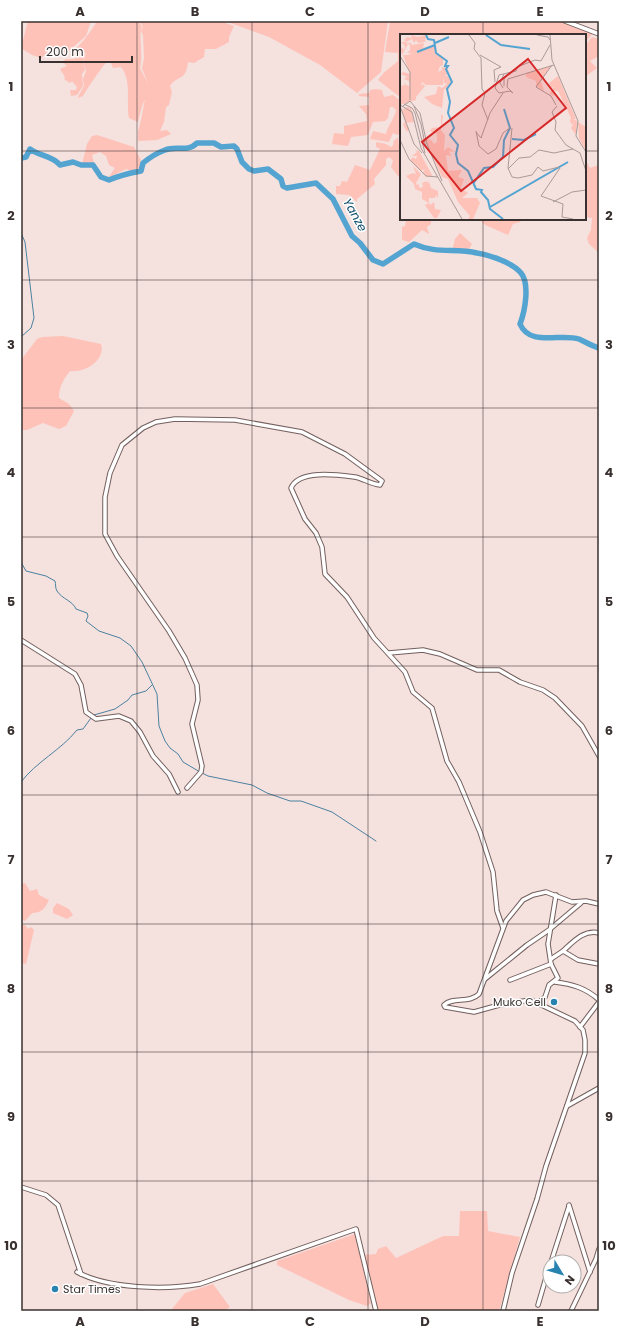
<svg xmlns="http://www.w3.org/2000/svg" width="620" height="1332" viewBox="0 0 620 1332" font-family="Poppins,sans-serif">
<rect width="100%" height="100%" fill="#f5e1de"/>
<g fill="#fec2b9">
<polygon points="28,21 91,21 86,36 64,55 54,47 41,58 32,55 21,48"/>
<path d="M97,21H139L142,27C138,35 144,55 140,68L148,84L147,87L148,84L142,68L144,58L143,35L141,31L143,27L140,21L223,22L234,26L229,37V42L216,49H205L204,57L194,63L188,62C186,82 178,74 170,86L172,92L169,105L166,107L164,122L160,131L167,130L171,134L157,140L138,141V131C140,128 144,104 145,99C142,105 140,114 138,122L129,118C126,102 132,80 121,67L113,68L111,63L108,61C105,62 85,92 83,96L78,98V97L84,86L83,79L86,71L83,62L86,53L75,56L73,58L70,57L71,52C77,51 94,27 97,21Z"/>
<polygon points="225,21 388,21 381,72 357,93 320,65 269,37"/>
<path d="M390,21L545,22L558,21L568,23L589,30L592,34L585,43V35H401V98L378,80C383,72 390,68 398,61V53L385,52Z"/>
<polygon points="592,37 599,39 599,56 590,61 597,68 585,77 585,46"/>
<polygon points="85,54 83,62 85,70 82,74 83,86 77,95 71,96 70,90 76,90 77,87 72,81 70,83 64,79 65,77 60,69 67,66 62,62 66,59 73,59"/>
<path d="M376,89L382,90L384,97L393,95L401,101L400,134L397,135L393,133L389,142L370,139L373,131L386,134C388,125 395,118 396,110L393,107H390L388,118L385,121L373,122L368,135L351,137L348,146L332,144L334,133L344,134V126L367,121L366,114L359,106L369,105V97L359,96V94L369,93L370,90Z"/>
<polygon points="97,135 134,147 141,160 140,168 132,171 126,169 108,178 115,168 109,165 106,156 100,152 92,155 94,163 82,164 87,144 92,136"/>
<polygon points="398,137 399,145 401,145 401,176 398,176 391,167 393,160 389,157 386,159 386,165 374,179 375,184 357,199 357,202 349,195 336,194 336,186 340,186 342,181 347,182 355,165 370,170 380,149 376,147 376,142 386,144 391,147 394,144 393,142"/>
<polygon points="585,159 590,168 599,165 599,253 589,244 587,238 591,230 592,218 585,217"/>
<polygon points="406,219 431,219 431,224 427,227 429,234 422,230 409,242 402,240 402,227 405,226"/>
<polygon points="523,219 520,222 513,224 508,235 485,225 480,220"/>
<polygon points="460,233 472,244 468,251 452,251 455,239"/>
<path d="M63,336L101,344C106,361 84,373 70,371C63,380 59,387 59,398L69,404L74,411L66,426L59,429L43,423L27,430H21V360L37,339L42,337Z"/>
<path d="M25,883L30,891L37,889L39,895L49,900C45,908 42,913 32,913L25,921L21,919V884Z"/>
<polygon points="57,903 69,909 73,915 67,919 53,913 53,908"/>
<polygon points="21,925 25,925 28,929 31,927 34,930 26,964 21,963"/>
<polygon points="460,1211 487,1211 488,1231 520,1237 499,1311 377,1311 364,1255 376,1254 378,1249 386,1246 396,1258 443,1236 459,1236"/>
<polygon points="355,1234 371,1303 367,1306 349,1300 277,1265 277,1261"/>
<polygon points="213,1284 230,1307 224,1311 174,1311 172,1309 185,1293"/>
</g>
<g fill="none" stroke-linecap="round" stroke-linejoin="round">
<g stroke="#4c82a0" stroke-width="1">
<polyline points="21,233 25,242 34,318 31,328 21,337"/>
<path d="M21,562L26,571L46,576L55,581C56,584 55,588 57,591C62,599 73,601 76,609L87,613L88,616L86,621L99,631L120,638L131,646L142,662L157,694L159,726L165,741L170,748L178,754L183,762L200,772"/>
<polyline points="94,715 115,709 128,700 132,695 146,691 152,685"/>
<polyline points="202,773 208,776 252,785 267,793 290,801 301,801 332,812 376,841"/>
<path d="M21,782C36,762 61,750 77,730L83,729L91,718"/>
</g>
<path stroke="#54a4d1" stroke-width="5.5" d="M21,158L26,157L30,149C39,156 53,156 60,165L73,162L81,165H93L101,177L109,180C121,175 130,173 141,171L143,163C149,158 157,153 165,150C177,145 187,153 197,143H214L221,147L234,146L237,149L242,162L249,169L254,171L268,169L281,179L283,186L287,188L316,183L333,199L352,236L360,243L373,260L383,264L414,244C436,254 455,248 477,253C490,255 513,263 521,273C530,284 525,311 520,324C530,347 560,333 579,339C586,342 591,346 599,348"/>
<g stroke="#72605e" stroke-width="5.5">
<g id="minor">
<polyline points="565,21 599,34"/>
<polyline points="21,640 75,674 81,685 86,712 96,719 119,716 131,721 140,732 153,756 169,774 178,792"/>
<polyline points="389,653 423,650 440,654 477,670 499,670 520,682 543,690 555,698 582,726 599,756"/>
<path d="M187,788L201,772L202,766L192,724L198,700L197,685L185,658L169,631L117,556L105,534V497L110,473L122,445L143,428L156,422L175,419L235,420L302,432L345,454L382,481L380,485C371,484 364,479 355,477C339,475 299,469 291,488L305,519L316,533L322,547L325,574L347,597L374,638L405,672L413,692L432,708L447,761L459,782L480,832L493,872L497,911L503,928"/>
<path d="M563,951C573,942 584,929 599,933"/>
<polyline points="551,959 563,951 578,960 599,964"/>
<polyline points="485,979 527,945 549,930 581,903"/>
<polyline points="510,980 551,964"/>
<path d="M555,982C572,984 586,988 599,1000"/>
<polyline points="538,1003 545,997 549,985 558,978 551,964 548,944 556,895"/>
<polyline points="580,1027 599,1002"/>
<polyline points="567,1106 599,1088"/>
<polyline points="21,1187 46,1195 58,1205 81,1274"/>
<polyline points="569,1205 590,1272"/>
<polyline points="551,1262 569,1206"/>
<path d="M77,1272C109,1289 165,1290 200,1284L356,1229L376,1311"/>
<polyline points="538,1305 550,1264"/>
<path d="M503,1311L512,1273L537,1199L546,1166L585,1053V1040L583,1030L575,1021L531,1000L503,1004L474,1012L445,1007L444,1005C453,996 469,1004 479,994L506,921L523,900L533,895L546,892L572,902L586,901L599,904"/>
<polyline points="571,1311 596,1259 599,1249"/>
</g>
</g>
<use href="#minor" stroke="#fff" stroke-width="3.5"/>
</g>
<path fill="none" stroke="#39312f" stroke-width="1" stroke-opacity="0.55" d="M137,21V1311M252,21V1311M368,21V1311M483,21V35M21,151H401M585,151H599M483,219V1311M21,280H599M21,408H599M21,537H599M21,666H599M21,795H599M21,924H599M21,1052H599M21,1181H599"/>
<g fill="#2983b1" stroke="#fff" stroke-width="1.5">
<circle cx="554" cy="1002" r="4"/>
<circle cx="55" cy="1289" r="4"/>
</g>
<g text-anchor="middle" stroke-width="3" stroke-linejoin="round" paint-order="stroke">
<g font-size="11" fill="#39312f" stroke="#fff" text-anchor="end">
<text x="546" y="1006">Muko Cell</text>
<text x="63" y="1293" text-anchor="start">Star Times</text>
</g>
<g font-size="12" font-style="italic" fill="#0d4e6c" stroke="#fff">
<text transform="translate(355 215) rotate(61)" y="4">Yanze</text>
</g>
</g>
<g transform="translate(400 34)">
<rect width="186" height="186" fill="#f5e1de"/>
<path d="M11,1L18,3L26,1V3L25,8L18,9L16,6L14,9L12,5L6,8L8,10L10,8L12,11L24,9L23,14L35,11V20L43,23V31L40,32L38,38L42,36L41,32L42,34L46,32L49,38L45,42H48L52,48L47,55H44L42,74L32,70L24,63L36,60L38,52L42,54L47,50L44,49V43L43,51H26L22,48L21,52L23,50L25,52L16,63V66L0,71V52L5,51L4,47L6,51L10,52L9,47L4,45L7,43L1,40L3,38L10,40L3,21H8L12,19H7L10,16V11L8,10L2,21L3,25L0,12L4,16L5,12L1,8H6L4,6L7,3L12,4ZM152,31L141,47L144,57L136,52V47L126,43V39ZM158,42L176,85H173L177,87L176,101L171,94L174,89L172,91L170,87L171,84L158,57H153L154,62L149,60L154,53L151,54L149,49ZM7,73L11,74L14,88L5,89L9,94L7,98L3,91L5,87L2,76ZM41,81H43L41,96L45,101L44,117L48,113L55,118L49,117L51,122L46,121L48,137L62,136L58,143L64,145L61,154L68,159L62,164H77L80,169L73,185H68L70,182L58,168L48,145L42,143L26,108H23L22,104L31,106L34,110L37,108V100L30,97L32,94L41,93ZM178,88L186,93V117L179,104ZM15,116L19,117L33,143H26L23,138L25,135L21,137L10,126L13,123L16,125L17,122H12L17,118ZM13,132L21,140L16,149L17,151L19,150V154L23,153L24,157L22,149L27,147L28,150L29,147L31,154L38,157V164L36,161L35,164H29V168L30,171L34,168L35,175L41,176L37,184H34L25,171L29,169L22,165V158L15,155L14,150L6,142L13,139L16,140Z" fill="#fec2b9"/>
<path fill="none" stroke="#54a4d1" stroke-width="2" d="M26,1L28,5L34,6L36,19L47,27L45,32H48L46,35L52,48L47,55L50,68L48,79L54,94L50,101L58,111L56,120L58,129L68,137L76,155L82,156L81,158L88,166L90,175L103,185M86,1L101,11L130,15M35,9L49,3M17,18L35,11M112,105L124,106L136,100M73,150L84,134L93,133L103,123L104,106L110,94L104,75M90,173L168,128"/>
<path fill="none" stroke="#aa9b98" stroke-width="1" d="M69,1L75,9L74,15L81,24L82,55L85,59L82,71L88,86M137,1L148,3L150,6M150,1L152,26L178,87L176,102L186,118M150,11L141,27L135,26L117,33L116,37L99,41L95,54L99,59L110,57L113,59L107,53L108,45L154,31M80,21L101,33L94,36L95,48M0,22L10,38V66M152,31L136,53L151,62L156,71M104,52V45L108,41M103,54L100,49L104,40M4,70L12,74L15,79L25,119M0,71L12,78L21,114L62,185M0,72L14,110L22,119M3,72L10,67L20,79L27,110L42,147M14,72L21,90L25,110L30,118M157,72L152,78L156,88L155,96L166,111L180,119L186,137M112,94L108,134L112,143L118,144L132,141L138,133L143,137L159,133M76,97L79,112L88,120L96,115L103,99L111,93M76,98L81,104L90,79L103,59M0,106L9,125L26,142L38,143M160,134L141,162L163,170L162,183L173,185M108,135L119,124L130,123L139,116L154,119L173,115M153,168L172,158L186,156"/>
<path fill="#d62828" fill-opacity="0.15" stroke="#d62828" stroke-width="2" d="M128,25L166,74L61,157L22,108Z"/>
<rect width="186" height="186" fill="none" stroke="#39312f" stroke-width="2"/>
</g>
<rect width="620" height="1332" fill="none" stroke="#ffffff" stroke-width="44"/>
<g transform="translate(562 1274) rotate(128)"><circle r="19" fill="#ffffff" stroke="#b0adac"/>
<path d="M0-3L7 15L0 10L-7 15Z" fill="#2983b1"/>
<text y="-6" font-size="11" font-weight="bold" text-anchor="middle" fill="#39312f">N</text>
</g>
<path d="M40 56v6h92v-6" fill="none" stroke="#39312f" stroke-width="2"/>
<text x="46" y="56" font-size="12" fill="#39312f" stroke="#ffffff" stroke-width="3" paint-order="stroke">200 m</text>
<rect x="22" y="22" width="576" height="1288" fill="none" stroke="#39312f" stroke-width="1.5"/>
<g font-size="13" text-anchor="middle" font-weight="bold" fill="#39312f">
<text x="80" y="16">A</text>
<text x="195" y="16">B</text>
<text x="310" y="16">C</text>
<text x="425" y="16">D</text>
<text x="540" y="16">E</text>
<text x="11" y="91">1</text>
<text x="609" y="91">1</text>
<text x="11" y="220">2</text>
<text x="609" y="220">2</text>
<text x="11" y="349">3</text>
<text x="609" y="349">3</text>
<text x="11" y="477">4</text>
<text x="609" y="477">4</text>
<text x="11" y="606">5</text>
<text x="609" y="606">5</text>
<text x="11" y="735">6</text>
<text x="609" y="735">6</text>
<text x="11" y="864">7</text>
<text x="609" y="864">7</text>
<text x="11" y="993">8</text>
<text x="609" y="993">8</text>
<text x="11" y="1121">9</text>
<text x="609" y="1121">9</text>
<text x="11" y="1250">10</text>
<text x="609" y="1250">10</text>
<text x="80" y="1326">A</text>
<text x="195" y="1326">B</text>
<text x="310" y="1326">C</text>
<text x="425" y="1326">D</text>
<text x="540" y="1326">E</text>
</g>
</svg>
